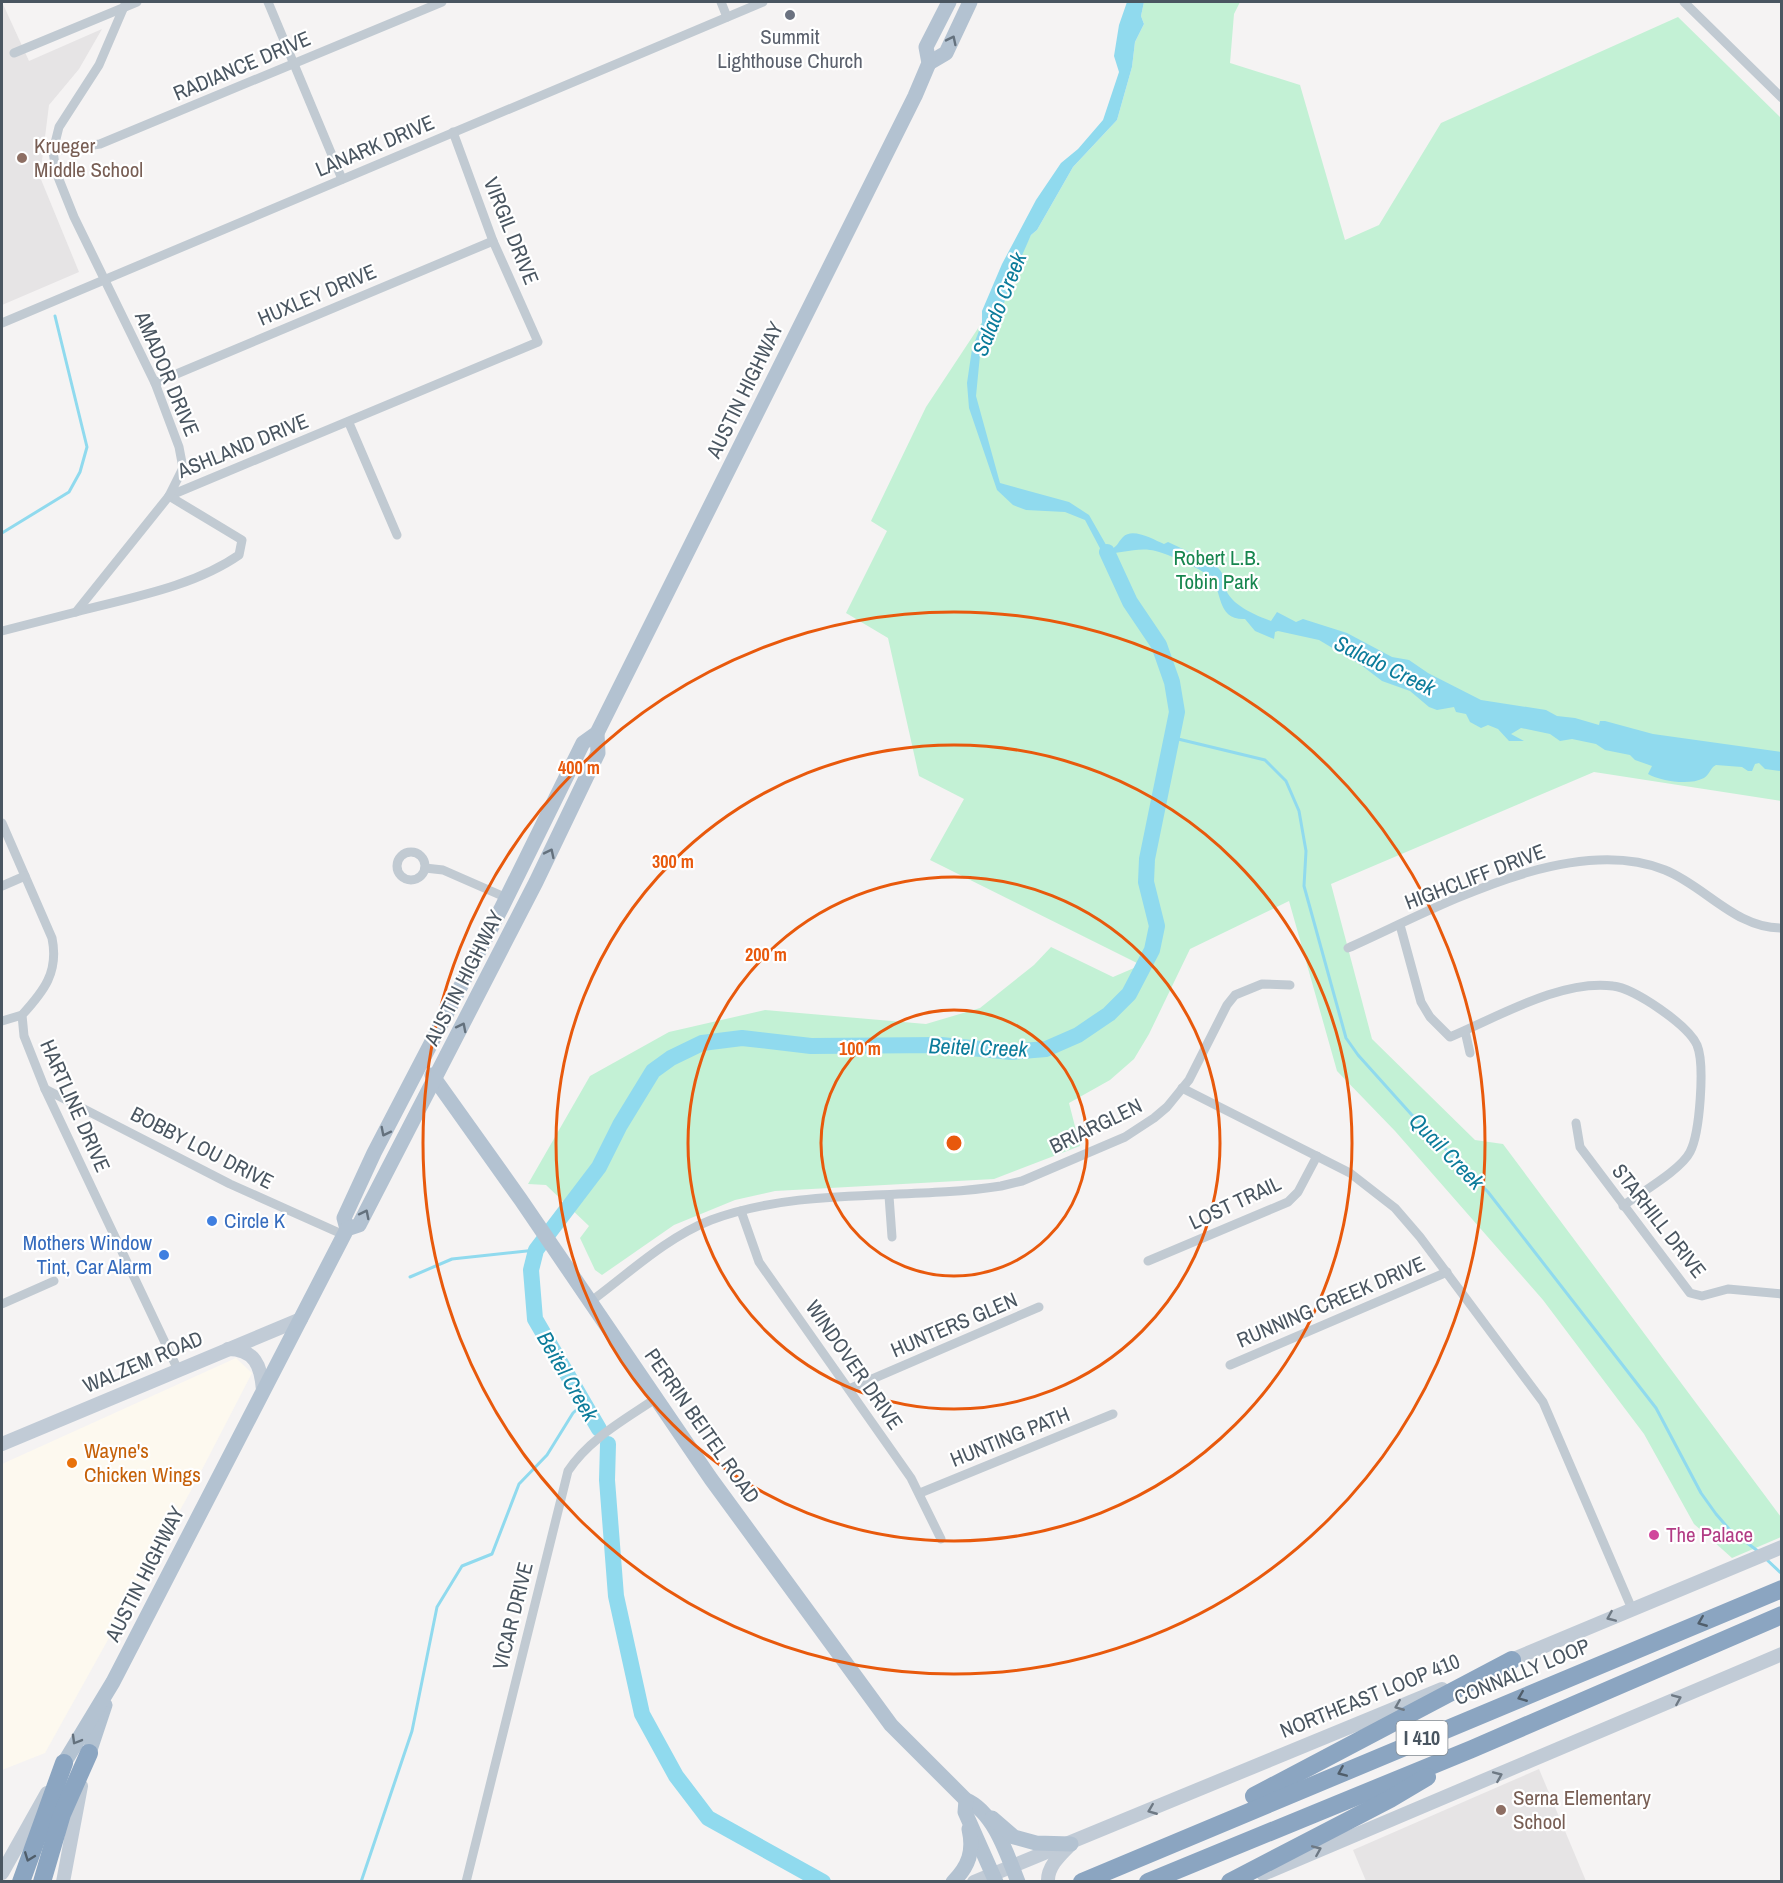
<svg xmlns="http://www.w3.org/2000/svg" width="1783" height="1883" viewBox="0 0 1783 1883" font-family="'Archivo Narrow',sans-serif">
<rect width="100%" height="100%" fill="#f5f3f3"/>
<polygon fill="#fdf9ef" points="236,1358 252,1373 194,1485 45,1753 2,1770 2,1464"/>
<g fill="#e6e4e5">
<polygon points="2,2 29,61 102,29 79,69 49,105 40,177 79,272 2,305"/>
<polygon points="1539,1769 1586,1881 1366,1881 1353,1850"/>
</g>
<polygon fill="#c3f1d5" points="1144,2 1240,2 1234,14 1230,63 1300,85 1345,240 1379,225 1441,123 1678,17 1781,118 1781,801 1594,772 1331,884 1372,1039 1475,1140 1503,1144 1781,1517 1781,1537 1732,1558 1694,1524 1644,1434 1543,1300 1395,1131 1337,1071 1289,901 1190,949 1149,1034 1134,1059 1110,1080 1069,1103 1080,1146 994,1179 775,1191 735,1200 674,1225 602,1275 595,1270 580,1238 589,1226 546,1185 528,1184 590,1076 669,1032 765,1010 926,1024 980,1008 1034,965 1051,947 1113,977 1141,965 930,860 964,799 919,776 888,638 846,613 887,531 871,521 926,407 998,298 1031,235 1037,230 1073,167 1117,120 1132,67 1135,42 1144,24 1141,16"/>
<path fill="#90daee" d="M1127,2H1144L1141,16L1144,24L1135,42L1132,67L1117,120L1073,167L1037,230L1031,235L1012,278L999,319L991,325L980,355L976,396L1000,483L1069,502L1089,515L1109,550C1117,548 1118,542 1123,537C1132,527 1153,539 1164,544L1168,542L1200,557L1217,553L1216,566C1225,574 1222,576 1225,587C1230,605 1255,615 1271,621L1277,612L1296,622L1303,619L1347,633L1392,657L1409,660L1428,673L1481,700L1546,710L1557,716L1575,718L1599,725L1600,721H1605L1653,734L1781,752V771L1765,769L1759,763L1755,764L1752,771H1748L1742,767L1716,765C1710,768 1710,774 1704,778C1689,786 1661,781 1648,774L1652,766L1635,760L1630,755L1605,750L1596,744L1572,739L1560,741L1550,734L1521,728L1511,734L1524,741H1509L1498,729L1488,725L1481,728L1470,722L1466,714L1456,712L1454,707L1437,710L1429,707L1410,691L1382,681L1361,665L1319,640L1278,631L1275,632L1274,639L1255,631L1245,619C1215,620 1224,590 1209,576C1200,568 1162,551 1150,550C1135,548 1118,554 1103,554L1085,520L1065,512L1026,510L1013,505L997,490L969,408L967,383L972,349L982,323V311L1002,264L1036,200L1061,163L1078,149L1103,120L1119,72L1114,56L1119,25Z"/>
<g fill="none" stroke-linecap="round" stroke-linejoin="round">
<g stroke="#90daee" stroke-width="3">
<polyline points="2,533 69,492 80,472 87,447 55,316"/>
<polyline points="1174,738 1265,760 1286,781 1299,811 1306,851 1304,886 1346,1038 1358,1055 1411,1114 1488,1192 1656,1408 1701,1493 1716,1514 1729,1529 1759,1552"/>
<polyline points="410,1277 452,1259 536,1250"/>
<polyline points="1765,1558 1782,1574"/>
<polyline points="361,1882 412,1731 437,1607 462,1566 492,1554 519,1484 547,1455 573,1413 585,1402"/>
</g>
<g stroke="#90daee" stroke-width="16">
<polyline points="599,1429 535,1319 531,1270 536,1250 599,1167 620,1125 653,1071 671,1058 702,1043 742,1038 811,1046 941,1045 1011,1052 1046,1049 1078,1035 1109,1014 1129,994 1152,950 1157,926 1146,882 1147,859 1177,712 1172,682 1159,645 1130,602 1107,552"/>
<polyline points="608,1444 607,1480 616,1596 642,1714 676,1776 708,1818 823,1882"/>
</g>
<g stroke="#c1cad2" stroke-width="9">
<polyline points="268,2 342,179"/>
<polyline points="721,2 727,17"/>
<polyline points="1684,2 1782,98"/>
<polyline points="14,53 137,2"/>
<polyline points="53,151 100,144 442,2"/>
<polyline points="2,323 763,2"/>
<polyline points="155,383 493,241"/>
<polyline points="349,423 397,535"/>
<polyline points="169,496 538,342 493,241 453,132"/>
<path d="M76,612C129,598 193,587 239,555L242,540L169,496"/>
<polyline points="2,631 76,612 169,496 183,468 179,447 155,383 74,217 56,172 53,151 59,127 99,65 126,2"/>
<path d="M2,823L52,938C59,972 44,991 22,1015L24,1036L45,1089L178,1370"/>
<circle cx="411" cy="866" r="14"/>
<polyline points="425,868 443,870 507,898"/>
<polyline points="2,886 25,876"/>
<path d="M1400,925L1421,1002L1430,1017L1450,1037C1498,1017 1561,979 1613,986C1634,988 1688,1025 1697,1045C1705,1064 1700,1133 1690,1152C1681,1170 1640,1193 1623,1206"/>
<path d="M1348,948C1436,909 1569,832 1665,870C1705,886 1736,929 1782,928"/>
<polyline points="2,1021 22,1015"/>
<polyline points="1465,1031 1470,1053"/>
<polyline points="1182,1088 1350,1173 1395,1208 1420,1237 1543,1402 1632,1609"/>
<polyline points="45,1089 230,1184 344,1235"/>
<polyline points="1576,1123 1580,1147 1690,1293 1702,1296 1728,1289 1782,1294"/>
<polyline points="889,1196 892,1237"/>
<polyline points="741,1211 759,1262 911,1478 941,1539"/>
<polyline points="1148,1261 1288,1202 1298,1192 1317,1156"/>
<path d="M590,1302C628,1274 667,1237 711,1220C803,1186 905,1201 1001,1186L1022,1181L1125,1137L1154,1118L1167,1107L1189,1080L1227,1005L1235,995L1262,984L1290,985"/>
<polyline points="2,1304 54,1281"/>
<polyline points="1230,1365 1447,1272"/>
<polyline points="849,1389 1039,1307"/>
<polyline points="920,1493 1113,1414"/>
<path d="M466,1882L568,1471C589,1439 624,1420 655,1399"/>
</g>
<g stroke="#c1cbd6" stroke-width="14">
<path d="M228,1349C255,1349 261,1366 263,1390"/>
<polyline points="2,1444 301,1319"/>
<polyline points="1504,1663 1782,1547"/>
<polyline points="2,1873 47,1793"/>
<polyline points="1263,1874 1782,1654"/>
<polyline points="63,1882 81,1786"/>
<polyline points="974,1882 1442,1689"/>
<path d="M1048,1882C1047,1867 1060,1855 1070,1845"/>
</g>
<g stroke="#b3c2d1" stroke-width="15">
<polyline points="929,63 946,53 970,2"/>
<path d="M432,1075L521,1200L711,1479L891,1725L966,1800C994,1812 1007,1854 1018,1882"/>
<polyline points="347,1229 344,1218 374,1153 502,907 583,743 597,733 915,96 929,63 926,47 949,2"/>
<polyline points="89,1753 105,1705"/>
<polyline points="64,1763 113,1682 347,1229 359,1225 536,882 598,753 597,733"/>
<polyline points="966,1800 965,1812 996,1882"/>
<polyline points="992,1818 1014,1837 1036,1843 1071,1844"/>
<path d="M953,1882C969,1866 974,1851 969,1829"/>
</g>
<g stroke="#8ba5c1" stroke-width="18">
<polyline points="1254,1796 1512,1660"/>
<polyline points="21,1882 64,1763"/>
<polyline points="42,1882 62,1814 89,1753"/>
<polyline points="1082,1882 1782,1589"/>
<polyline points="1148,1882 1472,1749 1782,1615"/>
<polyline points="1230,1882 1390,1799 1427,1777"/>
</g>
</g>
<defs><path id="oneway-chevron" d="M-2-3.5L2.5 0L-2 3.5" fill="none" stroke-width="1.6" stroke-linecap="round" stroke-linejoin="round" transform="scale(1.5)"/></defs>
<g stroke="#64717d">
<use href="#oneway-chevron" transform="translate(952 40) rotate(-64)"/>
<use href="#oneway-chevron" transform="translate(550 853) rotate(-64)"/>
<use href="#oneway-chevron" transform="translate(462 1027) rotate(-63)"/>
<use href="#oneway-chevron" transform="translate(385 1132) rotate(117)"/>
<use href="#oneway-chevron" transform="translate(365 1214) rotate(-63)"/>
<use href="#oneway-chevron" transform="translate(76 1740) rotate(120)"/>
</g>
<g stroke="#6e7984">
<use href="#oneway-chevron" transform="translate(1611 1617) rotate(157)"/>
<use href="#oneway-chevron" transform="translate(1677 1699) rotate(-23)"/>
<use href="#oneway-chevron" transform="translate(1399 1706) rotate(158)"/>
<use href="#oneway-chevron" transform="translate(1498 1776) rotate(-23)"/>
<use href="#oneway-chevron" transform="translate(1152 1810) rotate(158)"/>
<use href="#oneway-chevron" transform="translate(1317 1850) rotate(-23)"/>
</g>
<g stroke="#505e6b">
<use href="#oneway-chevron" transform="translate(1702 1622) rotate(158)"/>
<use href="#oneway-chevron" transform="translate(1522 1697) rotate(158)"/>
<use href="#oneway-chevron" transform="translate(1342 1772) rotate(157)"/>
<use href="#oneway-chevron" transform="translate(29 1857) rotate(111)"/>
</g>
<g fill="none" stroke="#e8590c" stroke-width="3">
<circle cx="954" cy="1143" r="133"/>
<circle cx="954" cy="1143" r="266"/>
<circle cx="954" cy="1143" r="398"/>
<circle cx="954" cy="1143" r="531"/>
</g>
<circle fill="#6b7280" stroke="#fff" stroke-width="2" cx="790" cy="15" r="6"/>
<g fill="#8d6e63" stroke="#fff" stroke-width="2">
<circle cx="22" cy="158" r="6"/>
<circle cx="1501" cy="1810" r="6"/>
</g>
<g fill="#3f7fe0" stroke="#fff" stroke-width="2">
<circle cx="212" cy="1221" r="6"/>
<circle cx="164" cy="1255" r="6"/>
</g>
<circle fill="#e8710a" stroke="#fff" stroke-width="2" cx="72" cy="1463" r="6"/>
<circle fill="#d1479c" stroke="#fff" stroke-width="2" cx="1654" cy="1535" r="6"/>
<g text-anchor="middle" stroke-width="4.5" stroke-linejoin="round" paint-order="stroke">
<rect fill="#fff" stroke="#808990" stroke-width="1.5" x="1396.5" y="1721" width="51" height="34" rx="4.5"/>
<g font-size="20" font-weight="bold" fill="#4a5661">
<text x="1422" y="1745">I 410</text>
</g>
<g font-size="21" fill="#5b616d" stroke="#fff">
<text x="790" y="44">Summit<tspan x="790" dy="24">Lighthouse Church</tspan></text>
</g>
<g font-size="21" fill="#4a5661" stroke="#fff">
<text transform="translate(242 66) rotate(-23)" y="7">RADIANCE DRIVE</text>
<text transform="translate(375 146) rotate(-23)" y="7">LANARK DRIVE</text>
<text transform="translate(511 231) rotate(68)" y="7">VIRGIL DRIVE</text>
<text transform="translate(317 295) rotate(-23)" y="7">HUXLEY DRIVE</text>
<text transform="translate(167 374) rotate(67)" y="7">AMADOR DRIVE</text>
<text transform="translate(745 390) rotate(-64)" y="7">AUSTIN HIGHWAY</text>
<text transform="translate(243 446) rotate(-22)" y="7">ASHLAND DRIVE</text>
<text transform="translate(1475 877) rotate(-21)" y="7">HIGHCLIFF DRIVE</text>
<text transform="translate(464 978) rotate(-63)" y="7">AUSTIN HIGHWAY</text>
<text transform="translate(75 1106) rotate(66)" y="7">HARTLINE DRIVE</text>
<text transform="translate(1096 1126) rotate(-26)" y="7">BRIARGLEN</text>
<text transform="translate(202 1148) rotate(27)" y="7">BOBBY LOU DRIVE</text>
<text transform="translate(1235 1203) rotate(-25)" y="7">LOST TRAIL</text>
<text transform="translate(1659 1221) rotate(52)" y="7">STARHILL DRIVE</text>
<text transform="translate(1331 1302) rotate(-23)" y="7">RUNNING CREEK DRIVE</text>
<text transform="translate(954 1325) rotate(-23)" y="7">HUNTERS GLEN</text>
<text transform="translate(143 1362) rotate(-23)" y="7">WALZEM ROAD</text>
<text transform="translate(854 1365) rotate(55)" y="7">WINDOVER DRIVE</text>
<text transform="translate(702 1426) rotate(55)" y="7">PERRIN BEITEL ROAD</text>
<text transform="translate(1010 1437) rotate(-22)" y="7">HUNTING PATH</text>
<text transform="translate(145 1574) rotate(-63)" y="7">AUSTIN HIGHWAY</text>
<text transform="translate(513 1616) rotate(-76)" y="7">VICAR DRIVE</text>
<text transform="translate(1522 1672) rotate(-22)" y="7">CONNALLY LOOP</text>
<text transform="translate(1370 1696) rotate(-22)" y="7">NORTHEAST LOOP 410</text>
</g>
<g font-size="21" fill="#785e54" stroke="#fff" text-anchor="start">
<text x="34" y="153">Krueger<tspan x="34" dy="24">Middle School</tspan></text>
<text x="1513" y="1805">Serna Elementary<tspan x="1513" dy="24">School</tspan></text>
</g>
<g font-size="21" fill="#17864f" stroke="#fff">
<text x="1217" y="565">Robert L.B.<tspan x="1217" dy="24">Tobin Park</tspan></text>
</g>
<g font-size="21" fill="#366cbe" stroke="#fff" text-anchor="start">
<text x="224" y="1228">Circle K</text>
<text x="152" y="1250" text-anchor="end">Mothers Window<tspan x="152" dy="24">Tint, Car Alarm</tspan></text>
</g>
<g font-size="21" fill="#c56008" stroke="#fff" text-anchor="start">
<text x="84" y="1458">Wayne's<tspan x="84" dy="24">Chicken Wings</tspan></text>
</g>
<g font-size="21" fill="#b23c85" stroke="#fff" text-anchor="start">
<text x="1666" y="1542">The Palace</text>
</g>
<g font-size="22" font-style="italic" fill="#0c7c9b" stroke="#fff">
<text transform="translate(999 304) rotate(-68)" y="8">Salado Creek</text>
<text transform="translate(1385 665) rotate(26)" y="8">Salado Creek</text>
<text transform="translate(978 1047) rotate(2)" y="8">Beitel Creek</text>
<text transform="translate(1447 1151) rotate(46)" y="8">Quail Creek</text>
<text transform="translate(568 1376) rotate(60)" y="8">Beitel Creek</text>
</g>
</g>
<circle cx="954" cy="1143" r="9" fill="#e8590c" stroke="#fff" stroke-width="3"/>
<g font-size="18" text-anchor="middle" font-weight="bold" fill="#e8590c" stroke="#fff" stroke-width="4.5" stroke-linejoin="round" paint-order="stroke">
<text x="579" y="774">400 m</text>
<text x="673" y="868">300 m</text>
<text x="766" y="961">200 m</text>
<text x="860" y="1055">100 m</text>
</g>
<rect width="1783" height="1883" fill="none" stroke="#4a5661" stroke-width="6"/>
</svg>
